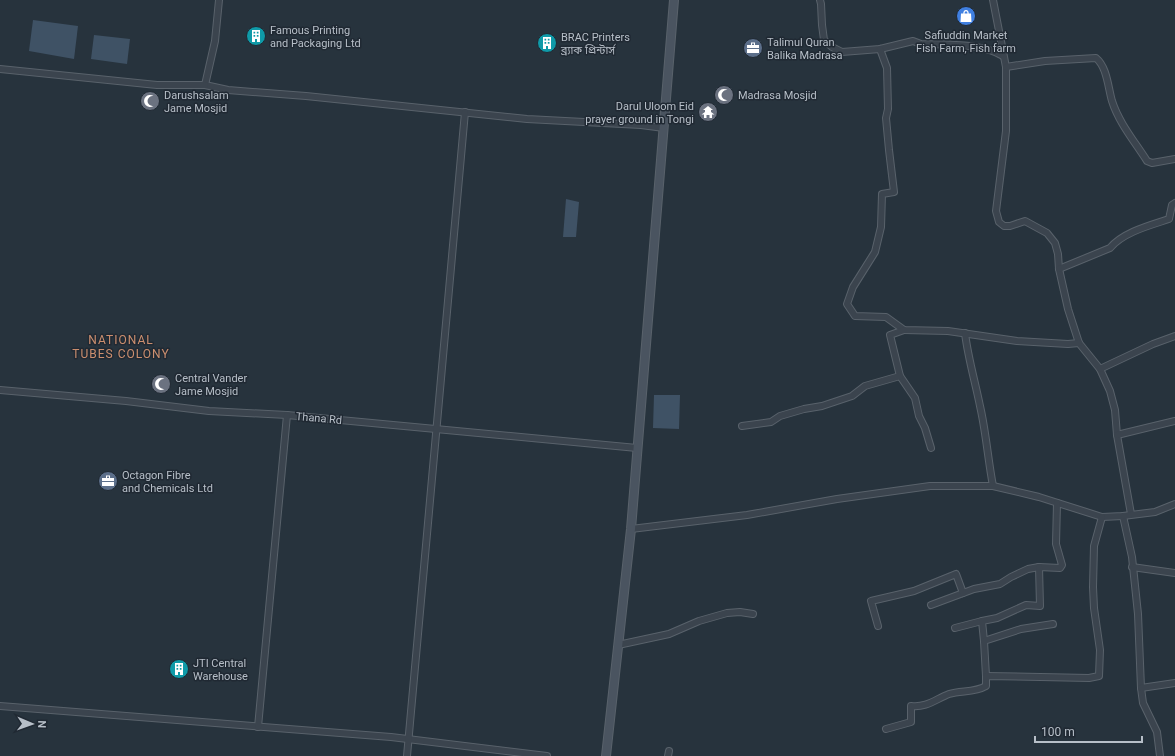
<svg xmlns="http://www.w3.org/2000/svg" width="1175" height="756" viewBox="0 0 1175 756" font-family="Roboto,'Noto Sans Bengali',sans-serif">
<rect width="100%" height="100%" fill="#27333d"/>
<g fill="#3f5265">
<polygon points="33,20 78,26 74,59 29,51"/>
<polygon points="94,35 130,39 127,64 91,59"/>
<polygon points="566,199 579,202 576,237 563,237"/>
<polygon points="654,395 680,395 679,429 653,428"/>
</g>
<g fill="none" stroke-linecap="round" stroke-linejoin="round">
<g stroke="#59626b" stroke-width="8">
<g id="street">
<polyline points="219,0 215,41 205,85 228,90 306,96 527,119 641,125 664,128"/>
<path d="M820,0L821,4L822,25L824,40L832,47L842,52L880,49L913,41L921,44C946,45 982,43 1003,56"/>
<polyline points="993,0 1006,67 1006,131 996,211 999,222 1004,226 1010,226 1025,221 1047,233 1055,243 1058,254 1059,269 1068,309 1079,343 1100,369 1110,391 1115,410 1117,435 1131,514"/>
<polyline points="880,49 887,68 888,109 886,118 889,150 894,192 882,194 881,227 875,252 853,287 847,304 855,316 886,317 904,330 948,331 1017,341 1068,344 1079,343"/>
<path d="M1006,67L1045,61L1096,58C1107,67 1108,87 1112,101C1119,123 1135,142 1147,161L1152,163L1175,159"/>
<polyline points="0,69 157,85 205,85"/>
<path d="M1059,269L1110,248C1123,232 1151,225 1169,219L1172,205L1175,203"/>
<polyline points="904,330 890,335 900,376 915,398 919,416 925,428 931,448"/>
<path d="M965,333C968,358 975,381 980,406C986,432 988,460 993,486"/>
<polyline points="1100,369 1153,344 1175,336"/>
<polyline points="0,390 126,401 209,411 287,415 637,448"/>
<polyline points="742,426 771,422 780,416 804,409 822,406 852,396 865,386 900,376"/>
<polyline points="1117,435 1175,421"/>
<polyline points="1123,516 1132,557 1138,614 1141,688 1143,703 1157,732 1160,756"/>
<polyline points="631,529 747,515 837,499 930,486 993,486 1039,497 1102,517 1123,516 1155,512 1175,504"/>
<polyline points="1132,567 1175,573"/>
<polyline points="931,605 974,589 1000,584 1011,577 1028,569 1039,567 1060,568 1062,565 1056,544 1057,503"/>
<polyline points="878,626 871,601 914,591 956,574 963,593"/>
<polyline points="955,628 982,621"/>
<polyline points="984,641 982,621 997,618 1026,605 1040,606 1039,567"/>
<polyline points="618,645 669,634 699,621 727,613 740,612 753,614"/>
<polyline points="986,676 984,641 1021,629 1053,624"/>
<polyline points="1141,688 1175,683"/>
<polyline points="0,706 391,737 547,756"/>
<polyline points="258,727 287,415"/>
<path d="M886,729L911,722V706C926,708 936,699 949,694C961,690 974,693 986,686V676L1089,678L1099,676L1100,650L1094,608L1093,587L1094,546L1102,517"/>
<polyline points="407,756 465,112"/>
<polyline points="668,756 669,751"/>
</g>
</g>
<g stroke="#59626b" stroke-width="10">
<polyline id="secondary" points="606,756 631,529 674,0"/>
</g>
<use href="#street" stroke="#3b444e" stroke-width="6"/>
<use href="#secondary" stroke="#4a5460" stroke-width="8"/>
</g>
<defs>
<g id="shop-disc" transform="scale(1)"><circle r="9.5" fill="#3f7fe0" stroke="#202933"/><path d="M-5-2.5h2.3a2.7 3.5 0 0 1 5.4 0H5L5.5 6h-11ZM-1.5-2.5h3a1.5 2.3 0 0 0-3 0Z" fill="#fff"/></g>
<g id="building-disc" transform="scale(1)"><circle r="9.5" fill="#0f9aa8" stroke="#202933"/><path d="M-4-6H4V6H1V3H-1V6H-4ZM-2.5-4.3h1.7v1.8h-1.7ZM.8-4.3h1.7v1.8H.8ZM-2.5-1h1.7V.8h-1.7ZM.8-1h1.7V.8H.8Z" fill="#fff"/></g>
<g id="office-disc" transform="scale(1)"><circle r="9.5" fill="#5c6f8a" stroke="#202933"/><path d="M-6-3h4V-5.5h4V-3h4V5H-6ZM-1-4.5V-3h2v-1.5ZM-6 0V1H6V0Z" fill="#fff"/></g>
<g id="mosque-disc" transform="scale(1)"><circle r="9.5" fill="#6b7280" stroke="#202933"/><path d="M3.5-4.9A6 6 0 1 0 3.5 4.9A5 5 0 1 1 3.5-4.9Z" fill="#fff"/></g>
<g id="temple-disc" transform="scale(1)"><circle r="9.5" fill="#6b7280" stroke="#202933"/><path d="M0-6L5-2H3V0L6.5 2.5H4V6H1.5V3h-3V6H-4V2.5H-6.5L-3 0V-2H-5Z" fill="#fff"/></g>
</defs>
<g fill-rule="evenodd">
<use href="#shop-disc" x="966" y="16"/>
<use href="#building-disc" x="256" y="36"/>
<use href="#building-disc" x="547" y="43"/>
<use href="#office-disc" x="753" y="48"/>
<use href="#mosque-disc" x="724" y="95"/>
<use href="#mosque-disc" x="150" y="101"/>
<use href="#temple-disc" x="708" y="112"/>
<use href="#mosque-disc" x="161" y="384"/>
<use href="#office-disc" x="108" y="481"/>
<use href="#building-disc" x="179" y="669"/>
</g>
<g text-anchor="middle" stroke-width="3" stroke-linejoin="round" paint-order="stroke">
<g font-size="11" fill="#b7bfc8" stroke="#202933" text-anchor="start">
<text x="270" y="34">Famous Printing<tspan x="270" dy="13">and Packaging Ltd</tspan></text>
<text x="966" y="39" text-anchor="middle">Safiuddin Market<tspan x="966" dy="13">Fish Farm, Fish farm</tspan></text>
<text x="561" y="41">BRAC Printers<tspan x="561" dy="13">ব্র্যাক প্রিন্টার্স</tspan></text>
<text x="767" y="46">Talimul Quran<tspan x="767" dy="13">Balika Madrasa</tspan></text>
<text x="164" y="99">Darushsalam<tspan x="164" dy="13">Jame Mosjid</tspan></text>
<text x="738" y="99">Madrasa Mosjid</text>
<text x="694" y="110" text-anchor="end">Darul Uloom Eid<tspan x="694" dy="13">prayer ground in Tongi</tspan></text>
<text x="175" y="382">Central Vander<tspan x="175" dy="13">Jame Mosjid</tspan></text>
<text x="122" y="479">Octagon Fibre<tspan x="122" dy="13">and Chemicals Ltd</tspan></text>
<text x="193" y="667">JTI Central<tspan x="193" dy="13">Warehouse</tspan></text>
</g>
<g font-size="11" fill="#b7bfc8" stroke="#202933">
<text transform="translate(319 418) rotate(5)" y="4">Thana Rd</text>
</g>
<g font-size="12" letter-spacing="1" fill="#cc8f6f" stroke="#202933">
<text x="121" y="344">NATIONAL<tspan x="121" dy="14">TUBES COLONY</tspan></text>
</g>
</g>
<g transform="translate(32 724) rotate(92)" stroke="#202933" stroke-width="3" paint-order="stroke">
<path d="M0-3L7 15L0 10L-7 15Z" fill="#b7bfc8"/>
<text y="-6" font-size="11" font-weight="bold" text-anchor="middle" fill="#b7bfc8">N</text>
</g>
<path d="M1035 736v6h107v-6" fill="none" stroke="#b7bfc8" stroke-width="2"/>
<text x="1041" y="736" font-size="12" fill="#b7bfc8" stroke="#202933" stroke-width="3" paint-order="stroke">100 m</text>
</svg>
